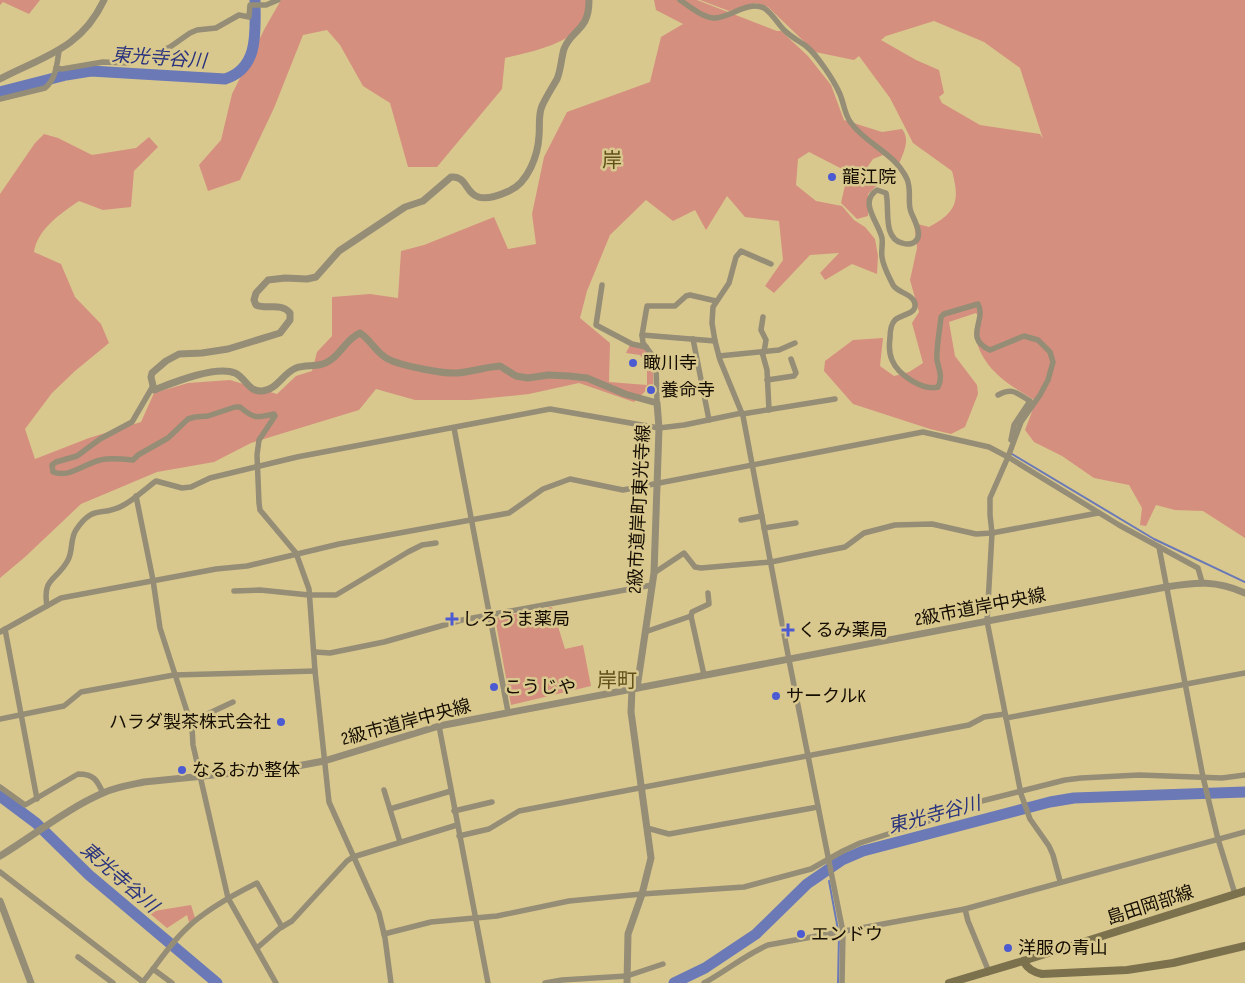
<svg xmlns="http://www.w3.org/2000/svg" width="1245" height="983" viewBox="0 0 1245 983" font-family="'Sofia Sans Condensed','Noto Sans JP',sans-serif">
<rect width="100%" height="100%" fill="#d9c88e"/>
<g fill="#d58f7f" fill-rule="evenodd">
<polygon points="0,0 40,0 29,14 3,2 0,5"/>
<path d="M281,0H590C587,8 585,20 581,26C566,45 527,53 505,58L502,89L437,167H408L390,103L363,86L340,45L327,30L303,35L274,108L240,180L208,191L199,165L221,140L232,94L265,28Z"/>
<path d="M654,0H697L777,31H781L808,56L831,85L844,120L882,132L902,129C911,140 903,154 898,166L883,155L873,159L863,173H855L863,175L877,185L868,194V216L857,219L841,203L848,172L809,152L798,159L796,185L816,201L842,206L854,220L865,227L875,239L878,256L877,274L852,264L825,280L820,273L839,253L810,255L774,293L765,286L783,260L779,221L745,217L727,196L706,230L695,210L673,221L646,200L610,235L587,291L580,318L610,343L609,382L647,385V364L640,355L626,353L630,345L645,349L653,362V384L634,402L579,383L529,394L470,400H415L376,389L359,410L251,443L214,462L157,472L81,504L25,557L0,578V194L35,143L44,134L58,138L92,155L136,148L149,137L158,147L134,171L131,207L103,210L79,201C61,213 37,230 34,252L61,264L75,297L101,324L109,343L75,371L52,393L25,429L35,459L89,438L141,422L154,393L188,383L230,380L277,394L296,376L312,371L317,352L332,336V297L370,294L398,298L401,251L424,245L494,217L508,249L536,244L532,214L544,157L567,112L650,82L661,37L683,24L656,10Z"/>
<path d="M700,0H1245V538L1203,511L1175,510L1156,505L1146,526L1140,525L1142,508L1129,485L1094,478L1062,456L1034,442L1025,430L1036,401C1014,388 991,375 980,351C977,345 976,337 974,331L982,321L976,313L949,322L955,356L977,385L978,394L965,427L951,434L930,429L853,404L824,371L825,361L853,340L883,338L880,366L894,376L909,372L923,363L912,323L919,312L910,280L917,248L914,223L929,227C957,212 960,201 952,171L913,143L890,98L859,56L854,60L815,52L768,7L756,3L729,11ZM934,21L984,42L1020,68L1043,139L1040,134L980,125L942,103L939,97L944,93L939,70L916,60L881,40L886,36Z"/>
<polygon points="552,607 565,649 583,645 591,686 511,705 495,618"/>
<polygon points="191,905 195,918 189,922 187,915 167,928 148,912"/>
</g>
<g fill="none" stroke-linecap="round" stroke-linejoin="round">
<g stroke="#6b7ab7" stroke-width="2">
<polyline points="1012,454 1154,539 1245,582"/>
<polyline points="829,881 839,935 838,983"/>
</g>
<g stroke="#6b7ab7" stroke-width="11">
<path d="M0,92L66,75L91,71L225,79C260,68 255,30 255,0"/>
<polyline points="0,796 36,823 89,875 217,983"/>
<polyline points="674,983 705,968 756,934 807,884 842,860 863,851 1050,802 1074,798 1245,792"/>
</g>
<g stroke="#958d76" stroke-width="5.5">
<path d="M680,0C690,7 701,16 713,18C729,19 747,0 764,8C772,13 778,24 784,30C791,37 799,41 806,46C817,55 833,79 839,92C844,102 844,114 851,123C867,145 894,152 907,179C912,191 907,202 911,212C914,220 925,237 913,243C909,245 905,244 902,243C882,238 890,207 886,193L877,190C858,202 879,223 882,238C883,244 881,251 882,257C883,266 889,277 893,285C898,293 910,293 914,301C920,314 901,314 895,320C891,324 890,332 890,338C889,345 889,353 892,360C898,375 923,391 938,387C943,377 939,370 937,360C936,348 940,329 941,317L944,314L978,304C987,320 963,338 990,350L1024,336L1038,340L1050,352L1053,362L1048,380L1040,395L1021,422L1008,457L990,498V515L992,533L987,621L1021,794L1030,819L1049,846L1053,855L1060,881"/>
<polyline points="56,68 62,69 103,62 129,63 170,47 190,33 197,30 216,28 239,15 249,17 250,5 266,5 278,0"/>
<path d="M0,99L45,88C56,79 57,64 59,51"/>
<polyline points="771,264 741,251 736,257 729,283 713,307 712,323 715,341 720,360 743,416 789,660 843,932 842,983"/>
<polyline points="602,285 596,325 632,344 646,347"/>
<polyline points="763,317 761,330 766,340 764,352"/>
<polyline points="642,335 715,341"/>
<polyline points="693,339 709,420"/>
<polyline points="762,352 767,370 769,410"/>
<polyline points="719,356 779,350 795,343"/>
<polyline points="767,380 794,376 796,373 791,359"/>
<path d="M153,386L132,422L100,439L77,456L56,462L52,465L53,472C71,479 88,460 106,459C115,458 124,459 133,460L138,455L168,438L188,419L195,417L208,416L235,407H240C254,419 257,418 274,414L275,416L259,440L257,455L259,503L260,510L296,553L309,589L315,671L329,802L379,913L385,938L391,983"/>
<path d="M998,395C1013,387 1016,393 1030,401L1014,425L1011,440"/>
<polyline points="657,403 656,364 652,355 643,343 642,335 647,306 675,306 686,296 690,295 716,301"/>
<polyline points="742,414 835,399"/>
<polyline points="454,428 508,712"/>
<polyline points="136,496 153,580 160,628 192,727 193,745 228,898 276,983"/>
<polyline points="741,520 762,516"/>
<polyline points="764,528 796,523"/>
<polyline points="1159,547 1203,777 1218,839 1235,894"/>
<polyline points="654,573 684,553 695,567 701,568 771,562 845,547 864,533 895,525 932,524 976,534 992,533 1098,513"/>
<polyline points="234,591 260,590 309,595 336,595 408,552 422,545 436,543"/>
<path d="M47,606C42,577 57,581 68,560C73,551 70,539 76,530C93,504 101,517 122,506C134,500 145,489 156,481L182,488L191,487L210,478L297,457L550,409L659,428L684,425L742,413"/>
<polyline points="691,616 692,612 709,604 708,593"/>
<polyline points="5,629 37,799"/>
<polyline points="0,632 61,598 216,569 247,566 339,544 509,513 543,489 570,479 623,490 923,432 989,447 1008,457 1119,525 1198,568 1202,582"/>
<polyline points="645,632 691,616 704,675"/>
<polyline points="314,652 330,653 384,642 462,620 652,585"/>
<polyline points="1006,718 1245,673"/>
<polyline points="0,719 64,706 81,692 174,675 315,671"/>
<polyline points="189,720 201,717 233,702"/>
<polyline points="439,726 488,983"/>
<path d="M0,787L25,805L78,774C94,774 97,780 103,793"/>
<polyline points="384,790 400,842"/>
<polyline points="390,809 451,791"/>
<polyline points="454,811 492,802"/>
<polyline points="647,828 669,834 818,807"/>
<polyline points="459,836 489,829 519,811 969,725 984,717 1005,714"/>
<polyline points="0,872 143,982"/>
<polyline points="965,909 968,921 989,972 987,973"/>
<polyline points="384,934 431,922 497,916 569,901 642,894 744,887 811,869 843,851 860,843 935,819 942,811 1065,780 1081,778 1139,775 1222,778 1245,775"/>
<polyline points="257,948 280,928 292,921 347,861 353,857 457,825"/>
<polyline points="78,957 113,983"/>
<polyline points="153,969 172,983"/>
<path d="M142,983C157,965 169,945 186,929C205,910 233,895 257,883L282,927"/>
<polyline points="545,983 562,980 627,976 663,964"/>
<path d="M704,983C726,971 745,955 768,945L965,909L1245,832"/>
</g>
<g stroke="#958d76" stroke-width="7">
<path d="M589,0C589,32 572,28 564,49C561,59 561,70 557,79C552,88 546,97 542,106C538,115 540,126 539,136C538,155 528,183 509,191C460,213 474,175 451,177L423,201L405,207L339,251L316,277L307,279L285,278L268,280L256,293L254,300L256,305C267,310 281,302 290,313V320L280,333L228,349L202,353L179,354L166,361L152,373L151,377L154,390C172,383 216,365 235,373C245,377 248,392 262,391C277,390 283,373 296,368C306,364 320,368 329,361C341,354 346,339 360,333C371,340 376,353 388,359C401,366 444,374 457,373C472,372 485,367 500,366L516,376L528,378L548,375L569,376L587,378L625,394L657,403L659,428L654,573L637,688"/>
<path d="M0,79C44,56 81,49 104,0"/>
<path d="M0,856C33,836 68,808 103,793C116,787 130,785 144,782L292,767L324,761L439,726L1166,587C1196,582 1216,580 1245,593"/>
<polyline points="0,901 31,983"/>
<polyline points="627,983 628,934 642,894 651,858 631,712 632,689"/>
</g>
<g stroke="#7c714d" stroke-width="8">
<path d="M1023,961C1028,969 1033,972 1042,974L1127,970L1173,963L1245,946"/>
<polyline points="949,983 1023,961 1245,891"/>
</g>
</g>
<g fill="#4c5bd1" stroke="#d9c88e" stroke-width="2">
<circle cx="832" cy="177" r="5"/>
<circle cx="633" cy="363" r="5"/>
<circle cx="651" cy="390" r="5"/>
<path d="M449.5 611.5h5v5h5v5h-5v5h-5v-5h-5v-5h5z"/>
<path d="M785.5 622.5h5v5h5v5h-5v5h-5v-5h-5v-5h5z"/>
<circle cx="494" cy="687" r="5"/>
<circle cx="776" cy="696" r="5"/>
<circle cx="281" cy="722" r="5"/>
<circle cx="182" cy="770" r="5"/>
<circle cx="801" cy="934" r="5"/>
<circle cx="1008" cy="948" r="5"/>
</g>
<g text-anchor="middle" stroke-width="5" stroke-linejoin="round" paint-order="stroke">
<g font-size="18" fill="#140d00" stroke="#d9c88e" text-anchor="start">
<text x="842" y="183">龍江院</text>
<text x="643" y="369">瞰川寺</text>
<text x="661" y="396">養命寺</text>
<text x="462" y="625">しろうま薬局</text>
<text x="798" y="636">くるみ薬局</text>
<text x="504" y="693">こうじや</text>
<text x="786" y="702">サークルK</text>
<text x="271" y="728" text-anchor="end">ハラダ製茶株式会社</text>
<text x="192" y="776">なるおか整体</text>
<text x="811" y="940">エンドウ</text>
<text x="1018" y="954">洋服の青山</text>
</g>
<g font-size="18" fill="#140d00" stroke="#d9c88e">
<text transform="translate(639 509) rotate(-87)" y="6">2級市道岸町東光寺線</text>
<text transform="translate(980 607) rotate(-11)" y="6">2級市道岸中央線</text>
<text transform="translate(406 722) rotate(-15)" y="6">2級市道岸中央線</text>
<text transform="translate(1150 905) rotate(-18)" y="6">島田岡部線</text>
</g>
<g font-size="19" font-style="italic" fill="#2a337e" stroke="#d9c88e">
<text transform="translate(159 57) rotate(4)" y="7">東光寺谷川</text>
<text transform="translate(934 814) rotate(-15)" y="7">東光寺谷川</text>
<text transform="translate(120 877) rotate(41)" y="7">東光寺谷川</text>
</g>
<g font-size="20" fill="#615118" stroke="#d9c88e">
<text x="612" y="167">岸</text>
<text x="617" y="687">岸町</text>
</g>
</g>
</svg>
